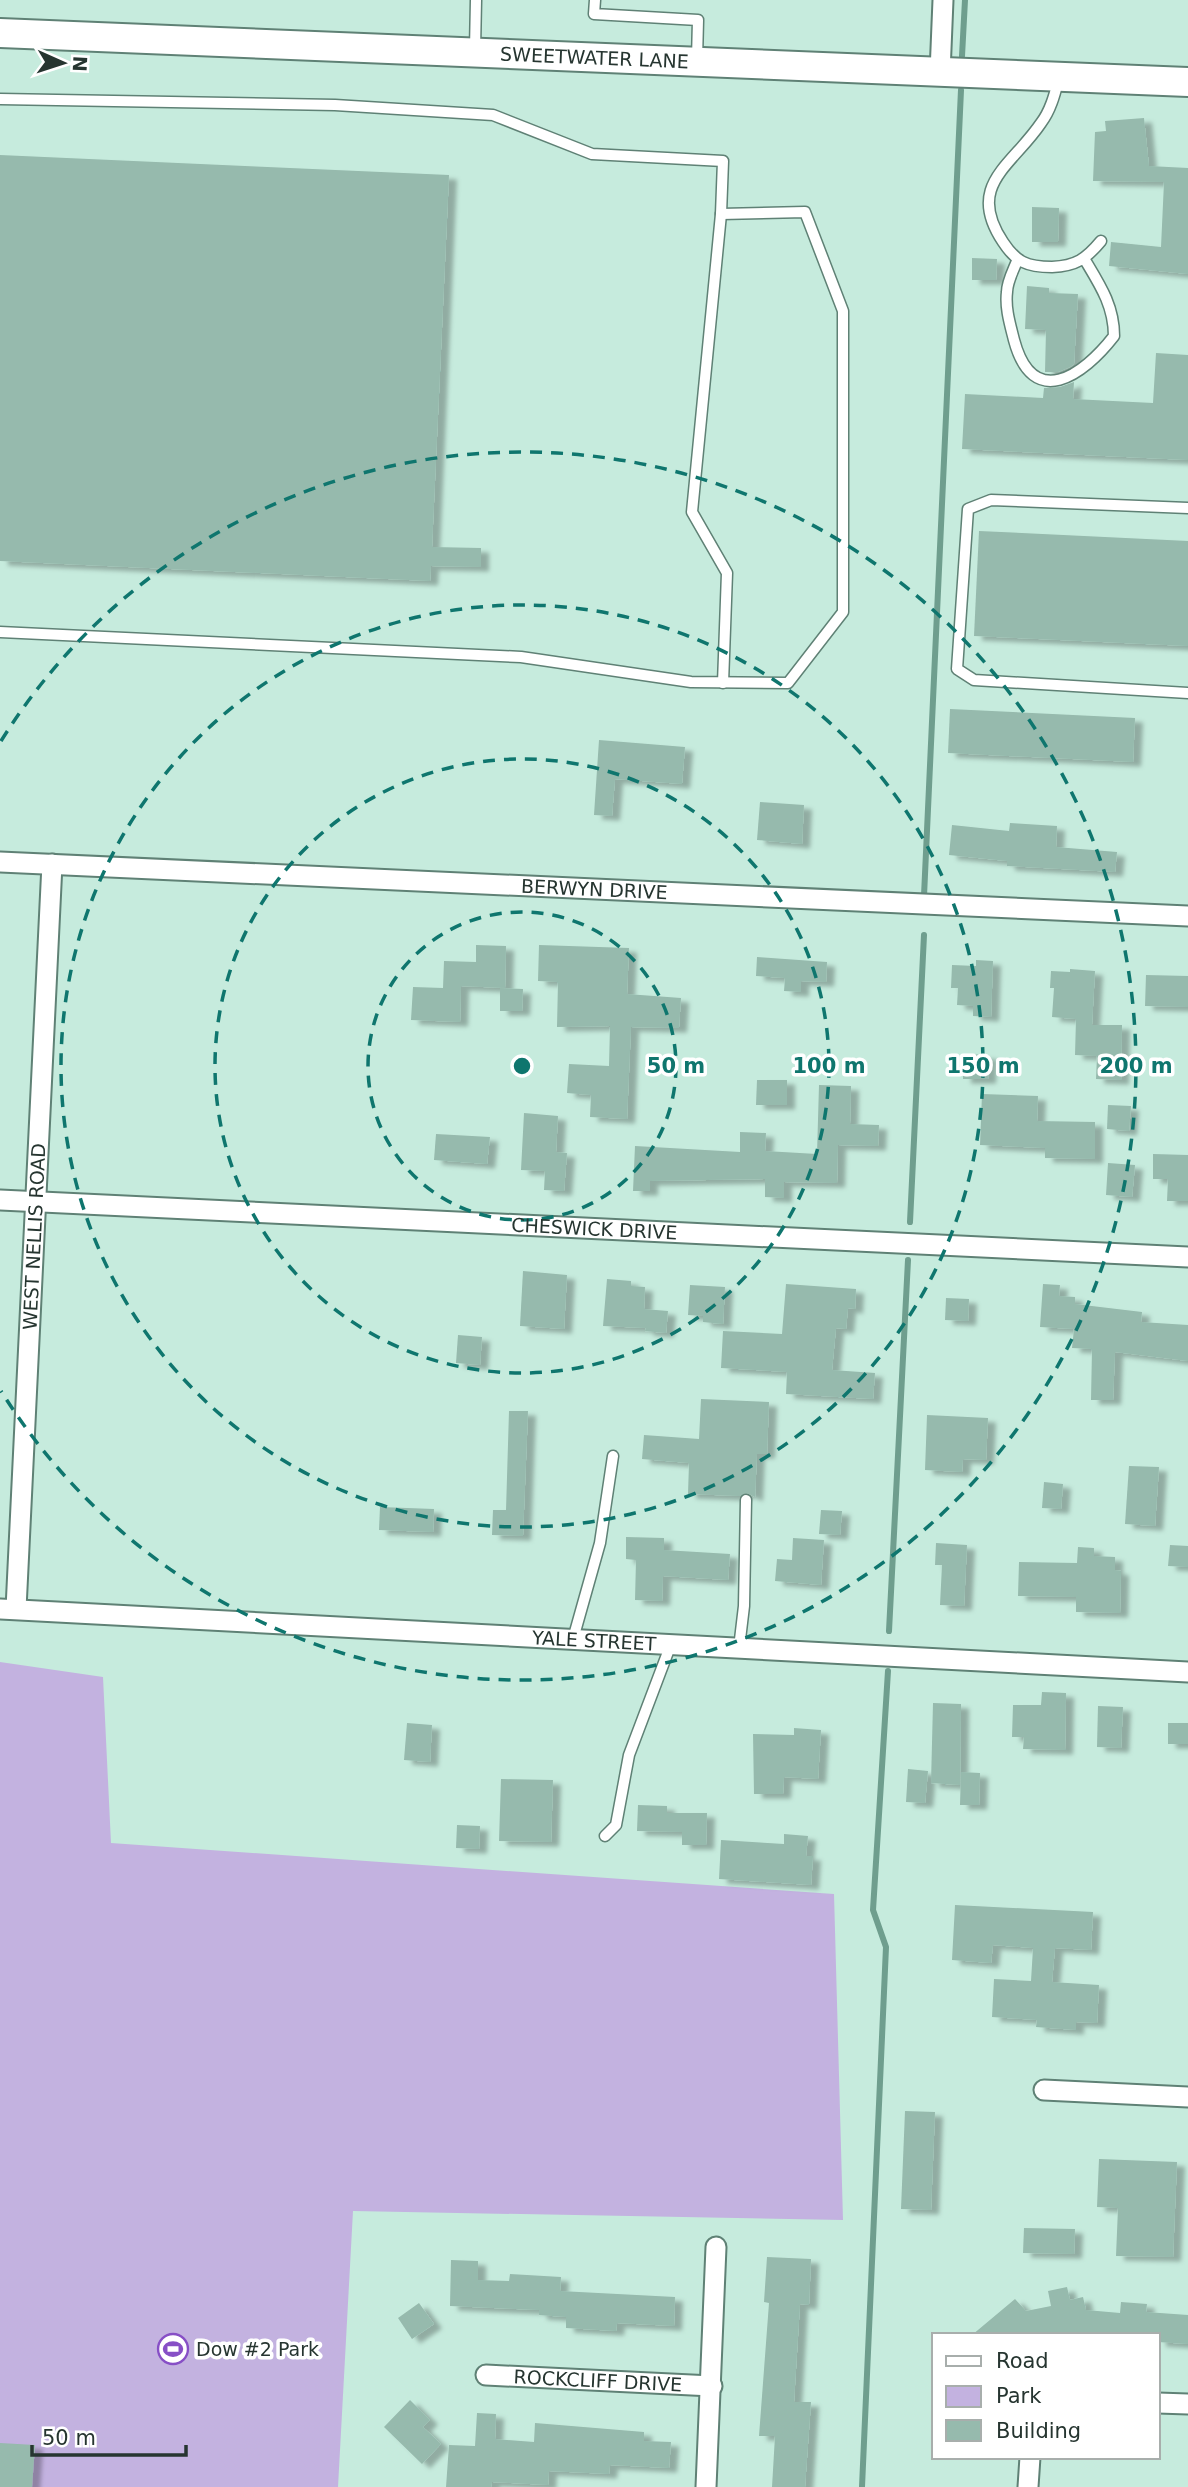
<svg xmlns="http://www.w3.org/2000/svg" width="1188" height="2487" viewBox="0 0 1188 2487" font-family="'DejaVu Sans',sans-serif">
<defs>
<filter id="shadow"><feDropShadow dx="8" dy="4.5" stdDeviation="2" flood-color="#0004"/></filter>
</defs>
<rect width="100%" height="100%" fill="#c6ebdd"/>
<polygon fill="#c3b2e0" points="0,1662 103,1677 111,1843 834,1894 843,2220 353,2211 338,2487 0,2487"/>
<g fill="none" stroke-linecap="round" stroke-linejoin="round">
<g stroke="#6f9e8e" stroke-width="6">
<polyline points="962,56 965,0"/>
<polyline points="924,896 961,90"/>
<polyline points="910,1222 924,935"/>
<polyline points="889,1631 908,1260"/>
<polyline points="862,2487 886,1947 873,1910 888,1671"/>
</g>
</g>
<g fill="#96baad" filter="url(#shadow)">
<polygon points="1144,118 1149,166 1188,168 1188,274 1109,266 1111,242 1161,247 1164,182 1093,181 1095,132 1106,131 1105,121"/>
<polygon points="0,155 449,175 432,547 481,548 481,567 431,566 430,581 0,561"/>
<polygon points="1032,207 1059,208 1058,242 1032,242"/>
<polygon points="972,258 997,259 996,280 972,280"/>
<polygon points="1027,286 1049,288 1049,293 1078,294 1074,364 1070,367 1058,372 1045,372 1046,330 1025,329"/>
<polygon points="1156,353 1188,355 1188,460 962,449 965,394 1043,398 1044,388 1060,387 1074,382 1073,399 1153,403"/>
<polygon points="979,531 1188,541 1188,646 974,636"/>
<polygon points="950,709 1135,718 1133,762 948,753"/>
<polygon points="599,740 685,747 682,784 615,779 612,816 594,815"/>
<polygon points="760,802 804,805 802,844 757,840"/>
<polygon points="1010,823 1057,826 1056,847 1117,852 1115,872 1007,866 1007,861 949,855 952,825 1009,831"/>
<polygon points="476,945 506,946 505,988 461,986 460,1022 411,1020 413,987 443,988 444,961 476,962"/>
<polygon points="539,945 629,948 627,994 681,998 679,1028 631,1027 627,1119 590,1117 591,1095 567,1093 569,1064 609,1066 610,1026 557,1027 558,982 538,981"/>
<polygon points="757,957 827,962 826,982 801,981 801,992 784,991 785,978 756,976"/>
<polygon points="976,960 993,961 991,1017 973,1016 973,1006 957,1005 958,988 951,988 952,965 976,966"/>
<polygon points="1070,969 1095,971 1092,1025 1122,1025 1121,1080 1096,1079 1097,1056 1075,1055 1076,1019 1052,1017 1054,988 1050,988 1051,971 1070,972"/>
<polygon points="1146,975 1188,976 1188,1007 1145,1006"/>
<polygon points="500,988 523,989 522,1011 500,1011"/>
<polygon points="964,1054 989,1055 988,1079 963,1079"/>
<polygon points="757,1080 787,1080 787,1105 756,1105"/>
<polygon points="819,1085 851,1086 850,1124 879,1125 878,1146 838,1145 837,1183 784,1182 784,1198 765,1197 765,1179 650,1181 650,1191 633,1191 635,1146 740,1152 740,1132 766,1133 765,1151 817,1154"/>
<polygon points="982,1094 1038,1096 1037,1121 1095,1122 1095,1159 1045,1158 1045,1148 980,1145"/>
<polygon points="1108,1105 1131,1106 1129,1131 1107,1129"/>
<polygon points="524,1113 558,1116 556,1152 567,1153 564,1191 544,1190 545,1171 521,1170"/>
<polygon points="436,1134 490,1137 487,1164 434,1160"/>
<polygon points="1153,1154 1188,1155 1188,1201 1167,1201 1168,1179 1153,1179"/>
<polygon points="1108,1163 1135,1165 1132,1197 1106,1195"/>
<polygon points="523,1271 567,1275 564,1329 520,1326"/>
<polygon points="607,1279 631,1281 631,1286 645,1287 644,1309 668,1311 666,1333 645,1331 646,1328 603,1326"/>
<polygon points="786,1284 856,1289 855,1309 848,1308 846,1329 836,1328 832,1370 875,1373 873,1399 786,1394 787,1372 721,1368 723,1331 782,1334"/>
<polygon points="1043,1284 1060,1285 1059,1296 1075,1297 1075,1304 1142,1312 1141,1322 1188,1325 1188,1361 1115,1352 1113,1400 1091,1400 1092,1349 1072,1348 1074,1329 1040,1327"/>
<polygon points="690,1285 725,1287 723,1324 703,1322 703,1316 688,1315"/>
<polygon points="946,1298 969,1299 968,1321 945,1320"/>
<polygon points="458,1335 482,1337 480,1365 456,1363"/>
<polygon points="701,1399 769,1402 767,1454 757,1454 755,1497 747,1493 740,1496 688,1494 689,1463 642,1459 644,1435 699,1439"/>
<polygon points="509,1411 528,1411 523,1536 492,1535 493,1510 506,1510"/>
<polygon points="927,1415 988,1418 986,1460 963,1459 962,1472 925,1470"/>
<polygon points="1129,1466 1159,1467 1155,1526 1125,1524"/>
<polygon points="1044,1482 1063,1484 1061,1509 1042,1508"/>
<polygon points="380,1507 434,1509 433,1532 379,1530"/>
<polygon points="821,1510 842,1511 840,1535 819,1534"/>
<polygon points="626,1537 664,1538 664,1550 730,1554 728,1580 663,1576 662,1601 635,1600 636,1560 626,1559"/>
<polygon points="793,1538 824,1540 821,1585 775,1581 777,1559 792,1560"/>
<polygon points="936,1543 967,1545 964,1606 940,1605 942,1565 935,1565"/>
<polygon points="1170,1545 1188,1546 1188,1567 1168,1566"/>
<polygon points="1078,1547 1094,1548 1094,1556 1115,1557 1115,1570 1121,1571 1120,1613 1076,1612 1076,1597 1018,1596 1019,1562 1077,1563"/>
<polygon points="1042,1692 1066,1693 1065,1750 1023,1749 1024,1737 1012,1737 1013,1705 1041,1705"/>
<polygon points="933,1703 961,1704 960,1785 931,1783"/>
<polygon points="1098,1706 1123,1707 1121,1748 1097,1747"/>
<polygon points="407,1723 432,1725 430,1762 404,1760"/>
<rect x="1168" y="1723" width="20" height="21"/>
<polygon points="794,1728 821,1730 818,1779 784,1777 783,1794 754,1794 753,1734 794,1735"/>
<polygon points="908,1769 928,1771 925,1803 906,1802"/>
<polygon points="961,1772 980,1773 979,1805 960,1805"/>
<polygon points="501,1779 553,1780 551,1842 499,1841"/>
<polygon points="638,1805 667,1806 667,1813 707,1813 706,1845 682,1845 682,1832 637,1831"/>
<polygon points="457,1825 480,1826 479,1849 456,1848"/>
<polygon points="784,1834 808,1836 806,1856 813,1856 811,1885 719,1879 721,1840 784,1844"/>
<polygon points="955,1905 1093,1912 1091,1950 1055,1948 1052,1982 1099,1985 1097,2023 1076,2022 1076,2030 1036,2027 1037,2020 992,2017 994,1979 1031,1981 1033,1948 993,1945 991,1963 952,1960"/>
<polygon points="905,2111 935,2112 931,2210 901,2209"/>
<polygon points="1099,2159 1177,2162 1173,2257 1116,2256 1118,2208 1097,2207"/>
<polygon points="1024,2228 1075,2229 1074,2254 1023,2253"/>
<polygon points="767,2257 811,2259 809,2305 800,2304 794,2402 811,2402 805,2487 772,2487 775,2436 759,2436 769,2303 764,2302"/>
<polygon points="451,2260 478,2261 478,2280 509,2281 510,2274 561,2277 560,2291 675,2297 674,2326 617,2323 616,2331 566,2328 566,2317 539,2315 539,2310 450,2306"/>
<polygon points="1067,2287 1070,2300 1083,2297 1086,2310 1120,2313 1121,2302 1147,2304 1146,2312 1188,2315 1188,2344 1158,2342 1158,2335 972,2335 1015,2299 1026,2311 1051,2306 1048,2291"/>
<polygon points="419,2303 434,2324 412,2339 398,2318"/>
<polygon points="410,2400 430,2420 423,2427 441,2444 422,2464 384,2427"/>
<polygon points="477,2413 496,2414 495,2439 534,2442 535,2423 644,2432 644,2441 671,2442 669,2468 610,2465 609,2474 549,2471 548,2485 492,2482 491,2487 446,2487 449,2445 475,2446"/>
<polygon points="0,2443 35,2445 32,2487 0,2487"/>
</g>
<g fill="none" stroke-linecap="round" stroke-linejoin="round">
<g stroke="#5f8175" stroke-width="13">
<g id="lane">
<polyline points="595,0 594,14 698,20 697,59"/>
<polyline points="475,49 476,0"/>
<path d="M1059,78C1055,93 1051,110 1041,123C1012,166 965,185 1003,242C1016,262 1027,267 1052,267C1076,266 1086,259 1101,241"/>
<polyline points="0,99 335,105 493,115 592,154 723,161 721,214 692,512 727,573 723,683"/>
<path d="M1017,261C1013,271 1007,282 1007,292C1005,308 1010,324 1014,340C1033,411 1083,376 1114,336C1114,306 1100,285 1085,260"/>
<polyline points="1188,508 991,500 968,509 957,669 974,680 1188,693"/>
<polyline points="0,632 521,657 691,682 788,683 843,612 843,311 805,212 721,214"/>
<polyline points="573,1639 600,1543 613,1456"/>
<polyline points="739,1648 744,1606 746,1500"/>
<polyline points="605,1836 616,1825 629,1755 671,1644"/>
</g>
</g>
<g stroke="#5f8175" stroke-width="23">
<g id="street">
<polyline points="940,73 943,0"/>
<path id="s1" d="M0,862L1188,916"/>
<path id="s2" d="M0,1200L1188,1257"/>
<path id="s3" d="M0,1609L1188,1672"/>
<path id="s4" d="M16,1609L52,864"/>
<polyline points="1044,2090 1188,2097"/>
<path id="s5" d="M486,2375L712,2386"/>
<polyline points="1158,2403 1188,2404"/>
<polyline points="706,2487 716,2247"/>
<polyline points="1028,2487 1030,2457"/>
</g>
</g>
<g stroke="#5f8175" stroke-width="32">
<g id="secondary">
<path id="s6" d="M0,33L1188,82"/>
</g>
</g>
<use href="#lane" stroke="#fff" stroke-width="10"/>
<use href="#street" stroke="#fff" stroke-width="19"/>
<use href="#secondary" stroke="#fff" stroke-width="28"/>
</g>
<g fill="none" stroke="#0f766e" stroke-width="3.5" stroke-dasharray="12 9">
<circle cx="522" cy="1066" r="154"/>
<circle cx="522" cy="1066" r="307"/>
<circle cx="522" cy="1066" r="461"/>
<path d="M1 741A614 614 0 1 1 1 1391"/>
</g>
<defs>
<g id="stadium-ring" transform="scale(1.575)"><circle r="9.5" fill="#fff" stroke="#874fc6" stroke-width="1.5"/><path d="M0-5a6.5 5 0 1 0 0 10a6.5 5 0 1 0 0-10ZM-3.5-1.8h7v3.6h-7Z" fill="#874fc6"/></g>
</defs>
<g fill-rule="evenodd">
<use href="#stadium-ring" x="173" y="2349"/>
</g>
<g text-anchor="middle" stroke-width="7" stroke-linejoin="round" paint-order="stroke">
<g font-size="19" fill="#263530" stroke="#fff">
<text dy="7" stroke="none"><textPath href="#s6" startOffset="595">SWEETWATER LANE</textPath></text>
<text dy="7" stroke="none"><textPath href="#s1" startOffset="595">BERWYN DRIVE</textPath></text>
<text dy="7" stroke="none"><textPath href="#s2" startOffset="595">CHESWICK DRIVE</textPath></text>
<text dy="7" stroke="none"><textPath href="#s4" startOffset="373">WEST NELLIS ROAD</textPath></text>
<text dy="7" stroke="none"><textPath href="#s3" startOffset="595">YALE STREET</textPath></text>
<text dy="7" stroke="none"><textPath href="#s5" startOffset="112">ROCKCLIFF DRIVE</textPath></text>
</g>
<g font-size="19" fill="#263530" stroke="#fff" text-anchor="start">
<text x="196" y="2356">Dow #2 Park</text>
</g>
</g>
<circle cx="522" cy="1066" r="10" fill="#0f766e" stroke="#fff" stroke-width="3.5"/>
<g font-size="21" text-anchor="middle" font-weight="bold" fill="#0f766e" stroke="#fff" stroke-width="7" stroke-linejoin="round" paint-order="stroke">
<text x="676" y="1073">50 m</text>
<text x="829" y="1073">100 m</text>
<text x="983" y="1073">150 m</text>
<text x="1136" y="1073">200 m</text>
</g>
<rect x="932" y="2333" width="228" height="126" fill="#ffffff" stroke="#a8aeac" stroke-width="2"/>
<rect x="946" y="2356" width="35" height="10" fill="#ffffff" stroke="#a8aeac" stroke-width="2"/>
<text x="996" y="2368" font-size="21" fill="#263530">Road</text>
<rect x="946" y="2386" width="35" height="21" fill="#c3b2e0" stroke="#a8aeac" stroke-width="2"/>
<text x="996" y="2403" font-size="21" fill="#263530">Park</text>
<rect x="946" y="2420" width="35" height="21" fill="#96baad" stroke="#a8aeac" stroke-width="2"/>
<text x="996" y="2438" font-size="21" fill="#263530">Building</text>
<g transform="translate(63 63) rotate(93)" stroke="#ffffff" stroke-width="5" paint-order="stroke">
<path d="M0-5L12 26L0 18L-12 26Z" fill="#263530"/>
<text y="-10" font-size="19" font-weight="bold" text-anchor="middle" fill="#263530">N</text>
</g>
<path d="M32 2445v10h154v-10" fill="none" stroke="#263530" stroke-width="3.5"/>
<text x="42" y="2445" font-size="21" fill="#263530" stroke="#ffffff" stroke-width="5" paint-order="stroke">50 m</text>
</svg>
